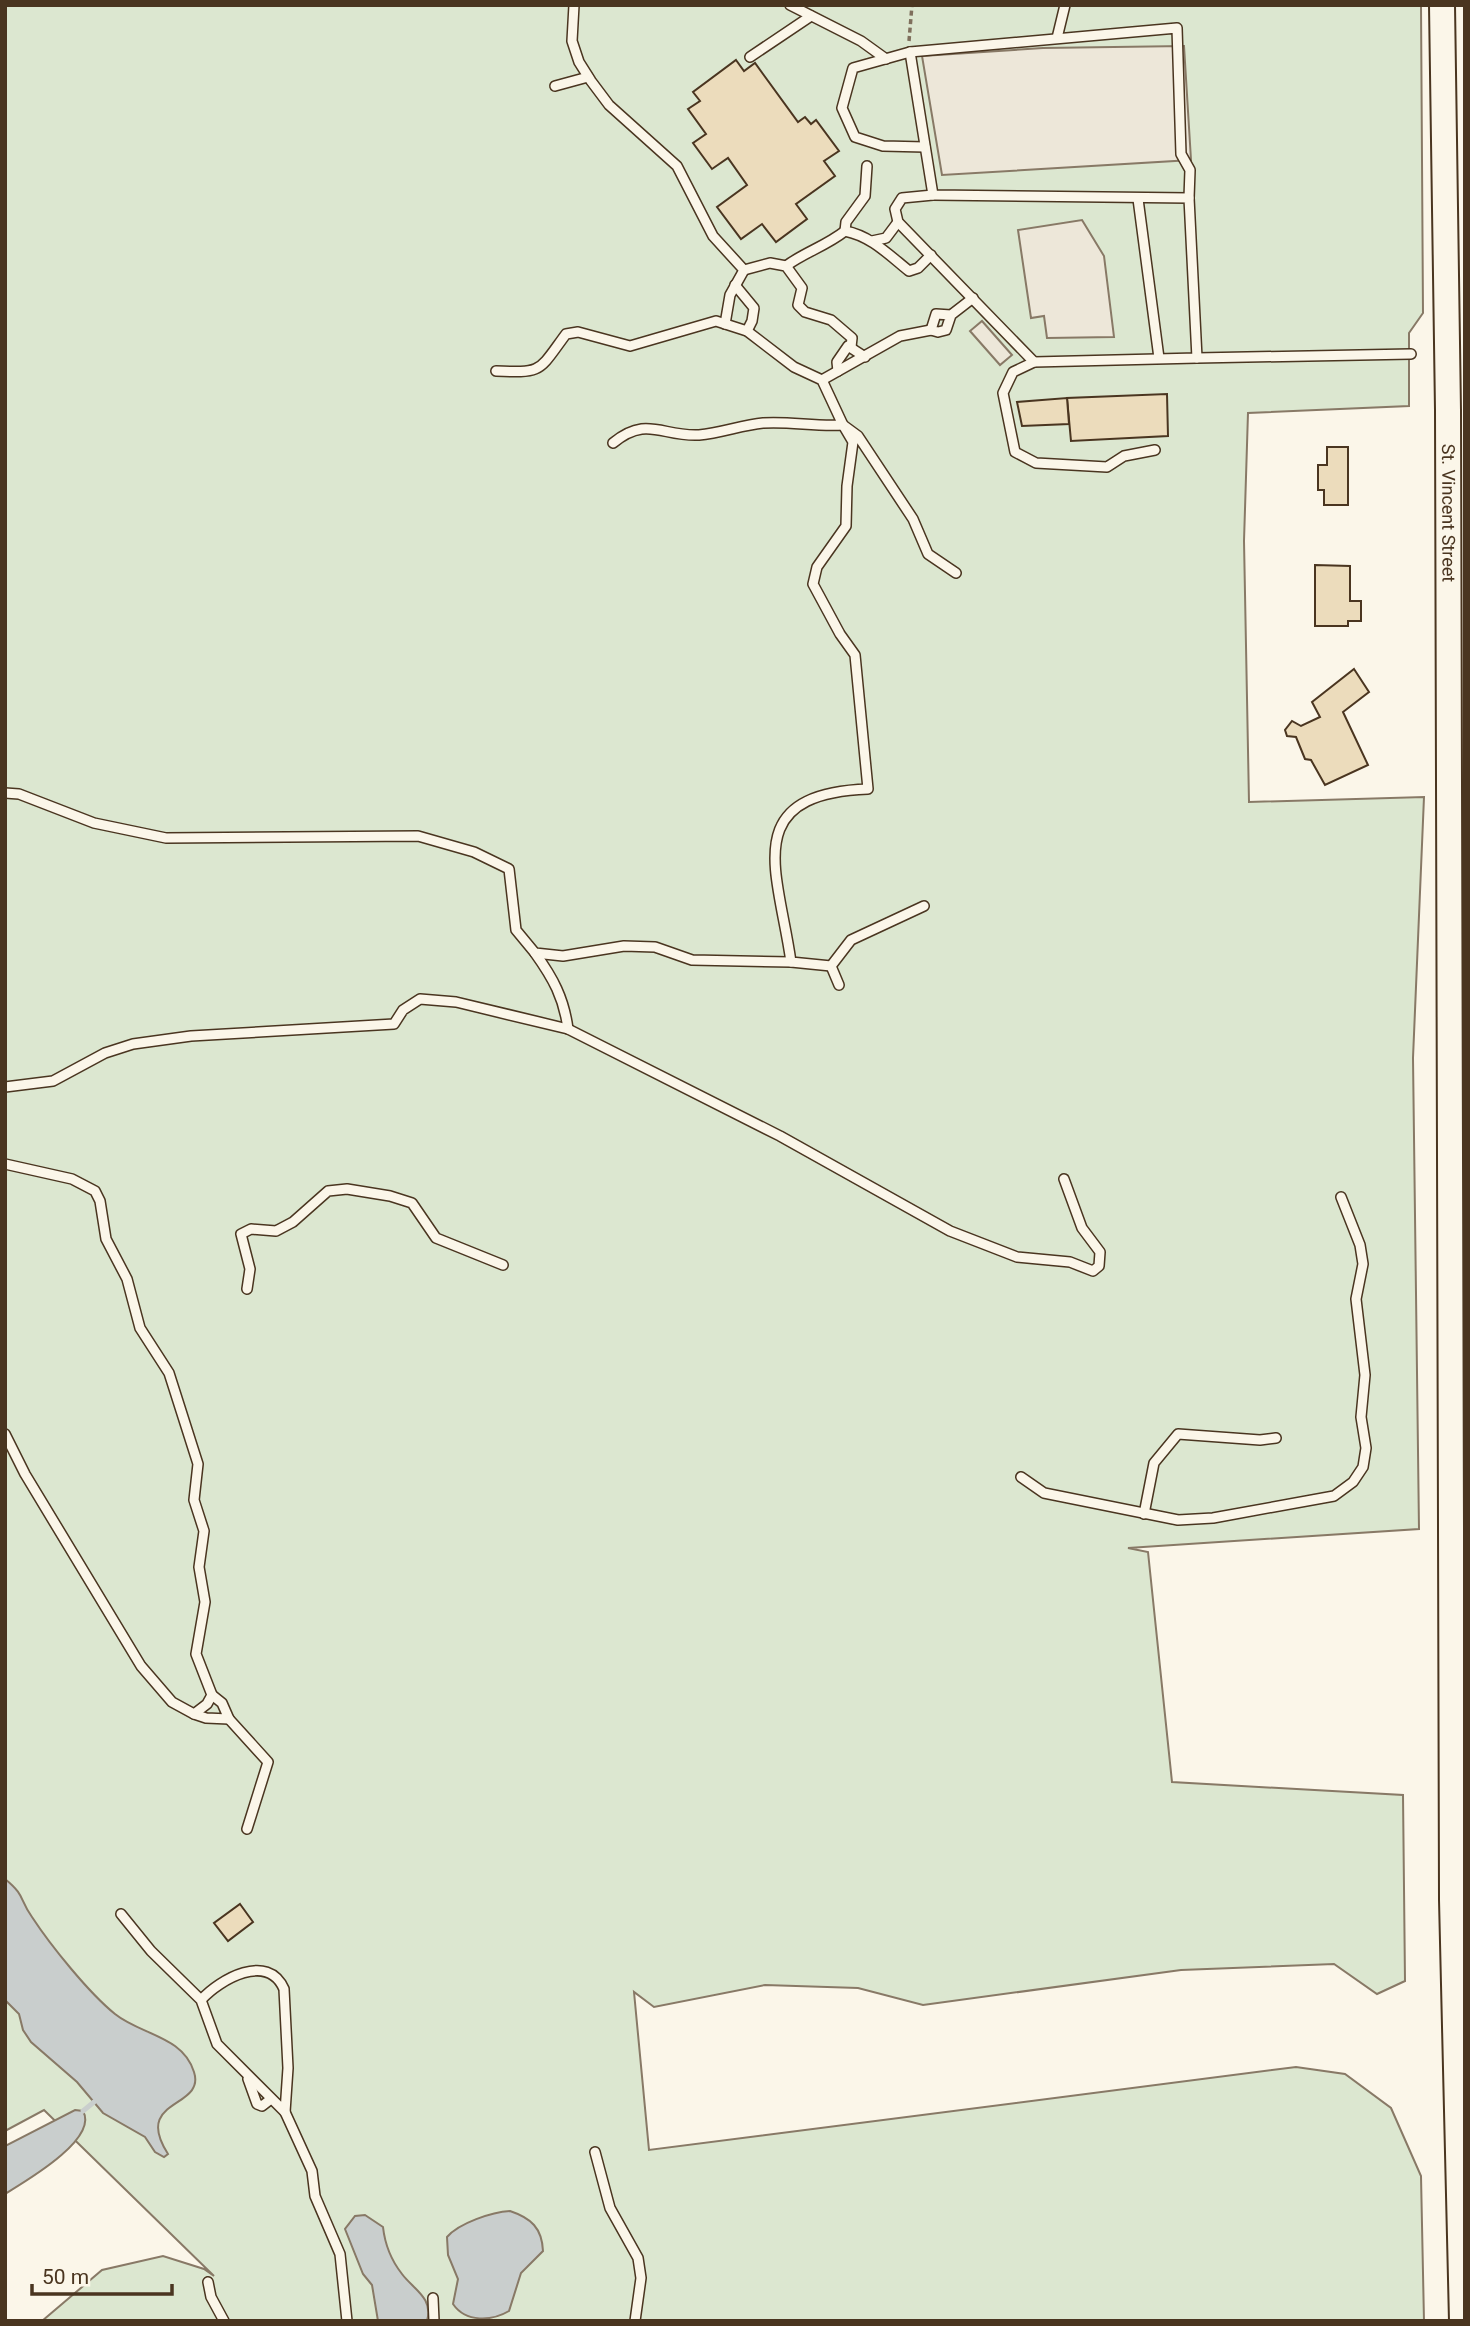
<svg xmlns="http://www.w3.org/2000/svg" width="1470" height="2326" viewBox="0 0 1470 2326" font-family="Roboto,sans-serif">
<rect width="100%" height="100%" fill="#fbf6e9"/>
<polygon fill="#dce7d0" stroke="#887966" stroke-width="2" points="5,5 1421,5 1423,313 1409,333 1409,406 1248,413 1244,541 1249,802 1424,797 1413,1058 1419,1529 1128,1548 1148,1552 1172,1782 1403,1795 1405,1981 1377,1994 1334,1964 1181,1970 923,2005 858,1988 765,1985 654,2007 634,1992 649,2150 1296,2067 1345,2074 1391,2108 1421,2176 1424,2321 42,2321 102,2270 163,2256 204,2269 214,2276 44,2110 5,2131"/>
<g fill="#ede7d9" stroke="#887966" stroke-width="2">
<polygon points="1184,46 1191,160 942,175 922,56 1043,48"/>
<polygon points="1082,220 1104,256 1114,337 1047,338 1044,316 1031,318 1018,230"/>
<polygon points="982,321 1012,355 1000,365 970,331"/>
</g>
<g fill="#c9cecd" stroke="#887966" stroke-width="2">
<path d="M5,1879C26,1896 19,1899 32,1917C51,1946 89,1993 115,2014C141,2035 183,2036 194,2072C206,2109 132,2098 168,2154L164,2157L155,2152L145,2137L103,2113L77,2082L31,2042L23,2030L19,2014L5,2000Z"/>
<path d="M75,2110L83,2111C99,2139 26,2181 5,2194V2146Z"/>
<path d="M510,2211C531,2218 542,2228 543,2251L521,2273L509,2311C492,2321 466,2323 453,2304L458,2279L448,2255L447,2237C459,2223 492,2212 510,2211Z"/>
<path d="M365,2215L383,2227C385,2245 391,2260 402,2274C413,2289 434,2298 427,2321H378L372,2285L363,2274L345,2229L355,2216Z"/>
</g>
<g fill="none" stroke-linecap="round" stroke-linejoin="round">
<polyline stroke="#c9cecd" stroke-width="5" points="83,2111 94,2102"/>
</g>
<g fill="#ecdcbc" stroke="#4a3520" stroke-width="2">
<polygon points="736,60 744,71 755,63 798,122 805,117 811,124 816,120 839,151 824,161 835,176 796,204 807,219 776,242 762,224 741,239 717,207 747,185 728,158 712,169 693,143 706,134 688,109 700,101 693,92"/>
<polygon points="1167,394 1168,436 1071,441 1067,398"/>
<polygon points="1067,398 1069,424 1022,426 1017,402"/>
<polygon points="1327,447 1348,447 1348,505 1324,505 1324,490 1318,490 1318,465 1327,465"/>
<polygon points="1315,565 1350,566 1350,601 1361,601 1361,621 1348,621 1348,626 1315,626"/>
<polygon points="1354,669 1369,692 1343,712 1368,765 1325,785 1311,760 1305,759 1296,737 1287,736 1285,730 1292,721 1301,726 1320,717 1312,702"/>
<polygon points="240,1904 253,1922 228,1941 214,1923"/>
</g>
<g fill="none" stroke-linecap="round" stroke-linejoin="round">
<g stroke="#4a3520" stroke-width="12">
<g id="lane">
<polyline points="574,5 572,41 579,62 591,81 609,105 677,166 713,236 744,270 730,295 725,324"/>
<polyline points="790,5 861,41 886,59"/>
<polyline points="1057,38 1065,5"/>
<polyline points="910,52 933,195 1189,198 1197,358 1034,362 1013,372 1003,393 1015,452 1036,463 1107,467 1124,456 1155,450"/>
<polyline points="750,57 811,16"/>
<polyline points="555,86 588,77"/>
<polyline points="925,147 883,146 855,137 842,108 853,68 910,52 1177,28 1181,154 1190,170 1189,198"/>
<polyline points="933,195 902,198 895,209 898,222 1034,362"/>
<polyline points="1138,199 1159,358"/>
<polyline points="845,231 846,222 865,196 867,166"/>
<polyline points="872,241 886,238 898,222"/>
<path d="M786,266C805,252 826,246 845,231C871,236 889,255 909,271L918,268L931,255"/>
<polyline points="744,270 770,263 786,266 802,288 798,305 805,312 831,320 852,338 851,347"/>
<polyline points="735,285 754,308 752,321 747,331"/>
<polyline points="951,315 936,314 931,330 938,332 946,330 951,315 973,298"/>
<polyline points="1197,358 1411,354"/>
<path d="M496,371C543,373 538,372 566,334L578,332L630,346L716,321L747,331L794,367L822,380L843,425C816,427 790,421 763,423C742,425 721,433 699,435C662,437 647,415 613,443"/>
<polyline points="838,371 837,362 848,346 865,357"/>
<polyline points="822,380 900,336 931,330"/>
<polyline points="5,793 19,794 94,823 166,838 418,836 474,852 509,869 516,930 535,953 563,956 624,946 655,947 692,960 791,962"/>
<path d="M924,906L851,940L831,966L791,962C779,874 737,794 868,789L855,655L840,634L813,584L817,567L846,526L847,486L853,442L843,425L858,436L913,519L928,554L956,573"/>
<path d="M535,953C553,978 564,998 568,1029"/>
<polyline points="831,966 839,985"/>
<polyline points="5,1087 53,1081 105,1053 133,1044 191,1036 394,1024 403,1010 420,999 456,1002 568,1029 780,1136 950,1231 1017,1257 1070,1262 1093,1271 1099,1266 1100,1252 1082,1228 1064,1179"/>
<polyline points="5,1164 72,1179 95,1191 100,1201 106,1239 127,1279 140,1328 169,1373 198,1464 194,1500 204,1531 199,1567 205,1602 196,1654 212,1695 207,1704 194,1714 172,1702 141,1666 25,1474 5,1434"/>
<polyline points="247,1289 250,1269 241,1234 251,1229 276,1231 293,1222 328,1191 347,1189 390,1196 412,1203 436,1238 503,1265"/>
<polyline points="1021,1477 1044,1493 1178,1520 1213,1518 1334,1496 1353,1482 1363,1467 1366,1448 1361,1417 1365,1375 1356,1299 1363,1264 1360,1245 1341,1197"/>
<polyline points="1144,1514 1154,1463 1178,1434 1260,1440 1276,1438"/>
<polyline points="194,1714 206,1718 229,1719 222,1703 212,1695"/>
<polyline points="229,1719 268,1762 247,1829"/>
<path d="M121,1914L151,1951L201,2000C220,1979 268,1952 284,1989L288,2068L285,2112L217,2044L201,2000"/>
<polyline points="248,2079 257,2104 262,2106 271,2099"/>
<polyline points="285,2112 312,2171 315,2196 340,2254 347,2321"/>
<polyline points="595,2152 610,2208 638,2258 641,2278 635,2321"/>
<polyline points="208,2282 211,2297 224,2321"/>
<polyline points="433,2298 434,2321"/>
</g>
</g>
<g stroke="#4a3520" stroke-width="28">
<g id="secondary">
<path id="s1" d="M1442,5L1448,410L1452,1900L1462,2321"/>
</g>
</g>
<polyline stroke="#7f6f5c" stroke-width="3.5" stroke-dasharray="5 3.5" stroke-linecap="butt" points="909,41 912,5"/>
<use href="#lane" stroke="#fbf6e9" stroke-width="9"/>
<use href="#secondary" stroke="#fbf6e9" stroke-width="24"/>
</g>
<g text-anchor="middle" stroke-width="5" stroke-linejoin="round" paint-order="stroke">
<g font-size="18" fill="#4a3520" stroke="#fbf6e9">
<text dy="6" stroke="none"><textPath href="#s1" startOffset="508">St. Vincent Street</textPath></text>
</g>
</g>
<rect width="1470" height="2326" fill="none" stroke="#4a3520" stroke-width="14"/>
<path d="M32 2284v10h140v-10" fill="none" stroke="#4a3520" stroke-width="3.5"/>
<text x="42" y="2284" font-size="21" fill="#4a3520" stroke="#fbf6e9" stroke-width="5" paint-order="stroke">50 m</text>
</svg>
